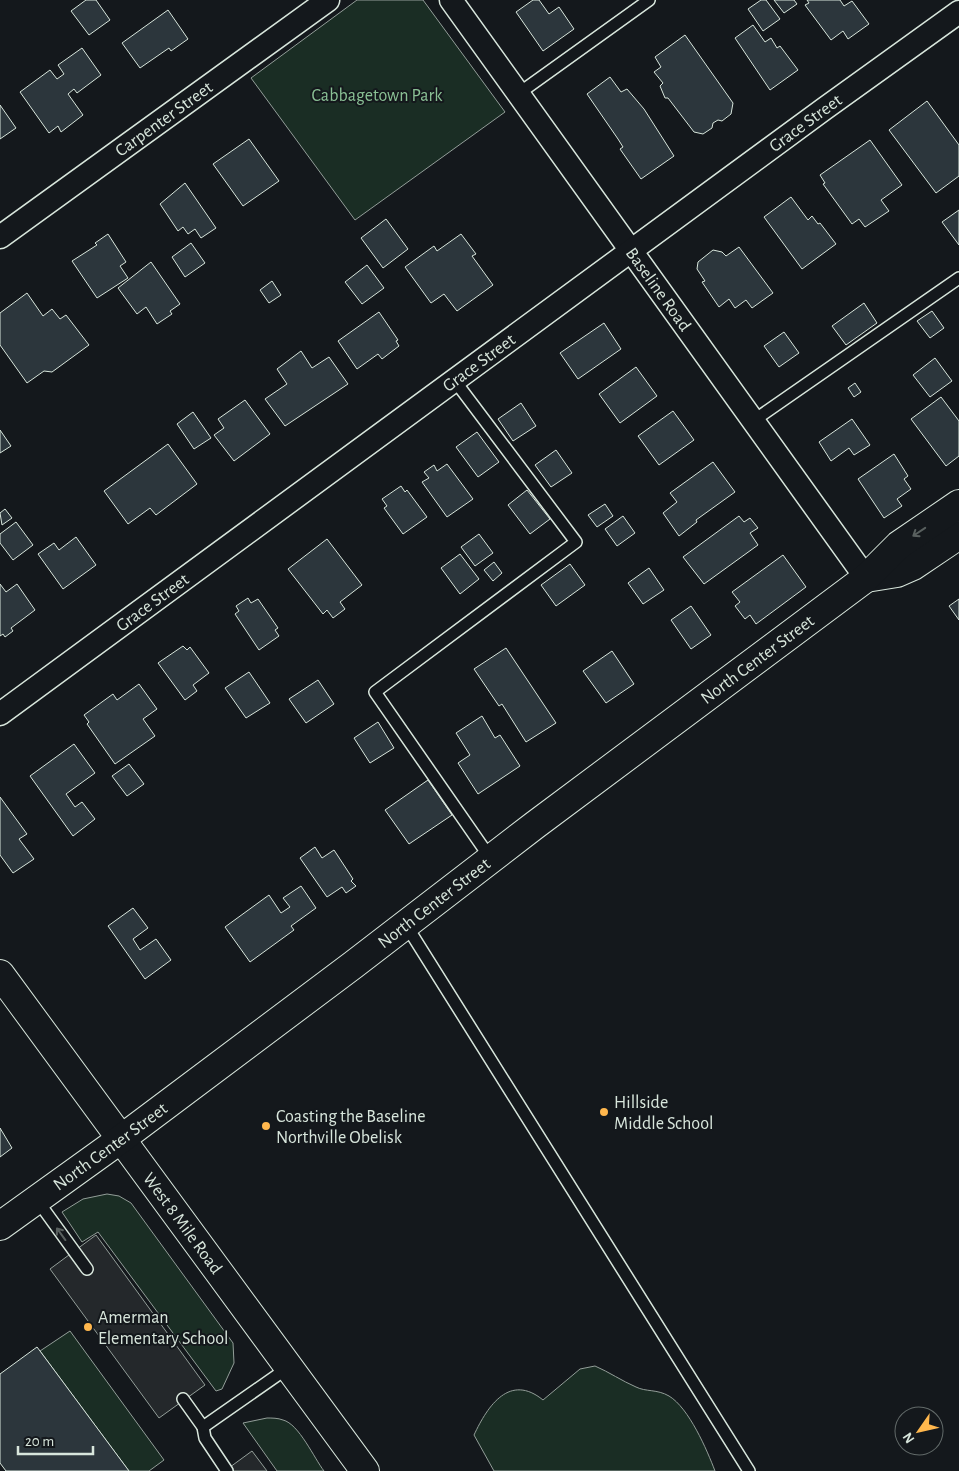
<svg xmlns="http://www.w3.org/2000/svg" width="959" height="1471" viewBox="0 0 959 1471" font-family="'Alegreya Sans',sans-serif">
<rect width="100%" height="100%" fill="#14181c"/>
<g fill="#1a2d24" stroke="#939e99">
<polygon points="357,0 423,0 505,112 355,220 251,78"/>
<polygon points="107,1194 119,1196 131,1203 233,1343 234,1363 222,1389 216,1391 98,1232 82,1242 62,1212 83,1199"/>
<polygon points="70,1331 164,1460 149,1471 129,1471 40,1351"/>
<path d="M595,1366C609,1372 622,1381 636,1387C646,1392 657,1389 669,1396C689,1408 707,1450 715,1471H494L474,1435C488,1405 510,1373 543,1400L580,1369Z"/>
<path d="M267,1418C272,1418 278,1418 283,1420C299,1424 314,1458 324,1471H277L243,1423Z"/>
</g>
<g fill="#24282b" stroke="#939e99">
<polygon points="96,1235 205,1385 159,1418 50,1269"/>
<polygon points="252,1451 267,1471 227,1471 226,1470"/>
</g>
<g fill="#2c363c" stroke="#d8e6dc">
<polygon points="86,0 96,0 110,20 89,35 71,11"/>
<polygon points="533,0 539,0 549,14 559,7 574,29 543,51 516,12"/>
<polygon points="761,0 766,0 780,19 763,31 748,9"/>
<polygon points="774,0 794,0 797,4 784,13"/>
<polygon points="807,0 840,0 844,6 852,1 869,24 848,39 843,31 831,40 805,5 809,3"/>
<polygon points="168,10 188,39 171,51 169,48 140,68 122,43"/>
<polygon points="753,25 765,42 771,38 777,48 780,46 798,70 770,90 735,38"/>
<polygon points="685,35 733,103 731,114 722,121 718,120 713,123 712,128 703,134 694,132 668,98 665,98 660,86 663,83 654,72 661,67 655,57"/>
<polygon points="82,48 101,75 77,93 74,89 68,94 83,115 61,132 58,126 49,133 20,92 50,70 57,79 64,74 58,65"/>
<polygon points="610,77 621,92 627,89 644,109 674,156 641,179 620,149 623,147 618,139 587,94"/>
<polygon points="927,101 959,145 959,176 936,193 889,130"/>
<polygon points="0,105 16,128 0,139"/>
<polygon points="249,139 279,181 243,206 213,164"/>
<polygon points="870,140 902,185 881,200 889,211 865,227 859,219 852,224 823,184 825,183 820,175"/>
<polygon points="185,183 216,228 201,238 195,229 188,234 183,227 178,231 160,204"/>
<polygon points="791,197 808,220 812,216 818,224 820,223 836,244 802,269 764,217"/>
<polygon points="959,210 959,245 942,222"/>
<polygon points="386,219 408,249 383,268 361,238"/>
<polygon points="108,234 126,262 120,266 128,278 97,298 72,261 97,245 95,243"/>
<polygon points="461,234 476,254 472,256 493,285 457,311 444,294 431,303 405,267 434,246 437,251"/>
<polygon points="191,243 205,263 185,277 172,257"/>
<polygon points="739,247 773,293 752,308 746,300 735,308 729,299 719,307 702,282 705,281 697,269 698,262 713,250 722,252 726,256"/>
<polygon points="151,262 180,304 170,311 172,314 157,324 146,307 137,314 118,288"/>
<polygon points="367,265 384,288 362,304 345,282"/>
<polygon points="272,281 281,295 269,303 260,290"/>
<polygon points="27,293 43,316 52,309 60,319 66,315 89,345 52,372 44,371 27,383 0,345 0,313"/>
<polygon points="864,303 877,323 846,345 832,326"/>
<polygon points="932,311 944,328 930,338 917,321"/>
<polygon points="379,312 398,340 396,341 399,346 382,359 378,354 357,369 338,341"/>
<polygon points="604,323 621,349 578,379 560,353"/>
<polygon points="784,332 799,353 779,367 764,346"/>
<polygon points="301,351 312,368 329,357 348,384 285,426 265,399 287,384 277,369"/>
<polygon points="935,358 952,381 930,397 913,375"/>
<polygon points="636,367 657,396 620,423 599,394"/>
<polygon points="855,383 861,392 854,397 848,388"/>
<polygon points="941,397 959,421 959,456 946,466 911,419"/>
<polygon points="245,400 270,434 234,461 214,435 224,428 218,419"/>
<polygon points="521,403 536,426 513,441 498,419"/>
<polygon points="673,411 694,440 659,465 638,436"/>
<polygon points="193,412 211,438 194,449 177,424"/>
<polygon points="852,419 870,445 854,455 849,448 831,461 819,442"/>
<polygon points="0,430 11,446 0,453"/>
<polygon points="477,432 499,462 478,477 456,447"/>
<polygon points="168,444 197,484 156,515 150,508 128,524 104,491"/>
<polygon points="556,450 572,473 551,487 535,465"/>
<polygon points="894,454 908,476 904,479 911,489 897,499 902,506 884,518 858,479"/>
<polygon points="713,462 735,492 696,520 697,522 679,536 663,513 677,502 670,493"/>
<polygon points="447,464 473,499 447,517 422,482 429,478 424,472 434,465 437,471"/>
<polygon points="401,486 405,492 407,490 427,517 403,534 384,508 387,506 382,499"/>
<polygon points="527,490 550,519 530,534 508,505"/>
<polygon points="605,504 613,516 597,527 588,515"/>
<polygon points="5,509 12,518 2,525 0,513"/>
<polygon points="623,516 635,533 617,546 605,529"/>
<polygon points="739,516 744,522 750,518 758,528 750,533 758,545 704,584 683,557"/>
<polygon points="16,522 33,545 13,560 0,543 0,534"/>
<polygon points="479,534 493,553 475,566 461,547"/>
<polygon points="76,537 96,565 63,589 38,554 54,543 59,550"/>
<polygon points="327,539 362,585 340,602 345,609 333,618 327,610 323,614 288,569"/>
<polygon points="460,554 479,579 460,594 441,568"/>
<polygon points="783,555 806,587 756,624 750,615 745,619 735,606 740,602 732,592"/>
<polygon points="494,562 502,573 493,581 484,570"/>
<polygon points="570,564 585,585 556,606 541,585"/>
<polygon points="649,568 664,590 643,604 628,583"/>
<polygon points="0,584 6,592 17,584 35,610 11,628 13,631 5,637 3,634 0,636"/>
<polygon points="248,598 251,603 258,599 278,628 275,630 279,636 259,650 235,614 239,611 236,606"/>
<polygon points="959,599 959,620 949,606"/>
<polygon points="691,606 711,635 691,649 671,620"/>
<polygon points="183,646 187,650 190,647 209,673 193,685 197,691 185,700 158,663"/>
<polygon points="506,648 556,723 526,742 502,704 499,706 474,669"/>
<polygon points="612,651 634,684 606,703 583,671"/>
<polygon points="249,672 270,703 246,718 225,688"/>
<polygon points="318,680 334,704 306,723 289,699"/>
<polygon points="139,684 157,709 143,719 155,736 115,764 87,724 89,722 84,715 113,694 117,700"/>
<polygon points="482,716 495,738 500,735 520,766 478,794 458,763 470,755 456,733"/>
<polygon points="378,722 394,748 370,763 354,738"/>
<polygon points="74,744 95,773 66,794 75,807 82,802 95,819 73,836 30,776"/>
<polygon points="129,764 144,784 127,796 112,776"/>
<polygon points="428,780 452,815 409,844 385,810"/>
<polygon points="0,797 27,834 19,839 34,859 13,873 0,855"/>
<polygon points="315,847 322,858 334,850 353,879 351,881 356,886 346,893 342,887 327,897 300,858"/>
<polygon points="301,886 316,908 291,926 294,930 250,962 225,927 269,895 281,913 290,907 283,898"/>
<polygon points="133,908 148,928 133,939 140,950 156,939 171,960 145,979 108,926"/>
<polygon points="0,1128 12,1148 0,1157"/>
<polygon points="37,1347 40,1351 129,1471 6,1471 0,1463 0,1374"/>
</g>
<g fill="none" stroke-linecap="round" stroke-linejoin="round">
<g stroke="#d8e6dc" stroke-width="14">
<g id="lane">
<polyline points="518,94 649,0"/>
<polyline points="455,381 576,542 375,692 491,859"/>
<polyline points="753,421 959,278"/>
<polyline points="406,925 749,1471"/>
<polyline points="37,1200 87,1269"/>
<polyline points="183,1399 203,1427 205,1438 227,1471"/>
<polyline points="203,1427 289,1367"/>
</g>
</g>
<g stroke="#d8e6dc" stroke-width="25">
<g id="street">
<path id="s1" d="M451,0L866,578"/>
<path id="s2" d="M0,237L328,0"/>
<path id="s3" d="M0,714L824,109L959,12"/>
</g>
</g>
<g stroke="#d8e6dc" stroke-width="30">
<g id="secondary">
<polyline points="866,578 897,573 913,566 959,535"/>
<path id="s4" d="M0,974L365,1471"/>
<path id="s5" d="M0,1226L121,1139L353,965L535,825L866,578L899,545L959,504"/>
</g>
</g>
<use href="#lane" stroke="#14181c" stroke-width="11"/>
<use href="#street" stroke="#14181c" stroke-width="22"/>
<use href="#secondary" stroke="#14181c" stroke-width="28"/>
</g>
<defs><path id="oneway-shaft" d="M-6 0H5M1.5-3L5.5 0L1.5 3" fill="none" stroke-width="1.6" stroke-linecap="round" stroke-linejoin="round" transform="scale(1.25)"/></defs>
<g stroke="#59605f">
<use href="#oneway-shaft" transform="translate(919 532) rotate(146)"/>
<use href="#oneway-shaft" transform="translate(61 1234) rotate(-126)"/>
</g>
<g fill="#ffb74d" stroke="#14181c" stroke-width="2">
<circle cx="604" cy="1112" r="5"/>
<circle cx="266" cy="1126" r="5"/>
<circle cx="88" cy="1327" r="5"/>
</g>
<g text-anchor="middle" stroke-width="4" stroke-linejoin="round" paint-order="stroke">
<g font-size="18" fill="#8ac095" stroke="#14181c">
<text x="377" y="101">Cabbagetown Park</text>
</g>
<g font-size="18" fill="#d8e6dc" stroke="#14181c">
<text dy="6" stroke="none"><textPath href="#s2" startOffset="202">Carpenter Street</textPath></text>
<text dy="6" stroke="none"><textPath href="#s3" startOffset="999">Grace Street</textPath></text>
<text dy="6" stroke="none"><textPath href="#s1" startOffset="356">Baseline Road</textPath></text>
<text dy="6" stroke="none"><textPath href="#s3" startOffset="594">Grace Street</textPath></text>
<text dy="6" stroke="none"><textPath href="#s3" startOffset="189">Grace Street</textPath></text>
<text dy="6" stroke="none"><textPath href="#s5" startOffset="946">North Center Street</textPath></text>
<text dy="6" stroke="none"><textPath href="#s5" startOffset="541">North Center Street</textPath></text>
<text dy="6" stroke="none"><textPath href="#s5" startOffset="136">North Center Street</textPath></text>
<text dy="6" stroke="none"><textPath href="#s4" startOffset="309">West 8 Mile Road</textPath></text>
</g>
<g font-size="18" fill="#d8e6dc" stroke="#14181c" text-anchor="start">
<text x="614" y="1108">Hillside<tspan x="614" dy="21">Middle School</tspan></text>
<text x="276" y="1122">Coasting the Baseline<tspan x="276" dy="21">Northville Obelisk</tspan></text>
<text x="98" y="1323">Amerman<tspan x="98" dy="21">Elementary School</tspan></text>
</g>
</g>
<g transform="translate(919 1431) rotate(236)"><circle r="24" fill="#14181c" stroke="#626a69"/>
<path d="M0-4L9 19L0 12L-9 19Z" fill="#ffb74d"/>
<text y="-8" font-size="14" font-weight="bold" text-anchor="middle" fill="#d8e6dc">N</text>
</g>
<path d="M18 1446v8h75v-8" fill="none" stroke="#d8e6dc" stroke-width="2.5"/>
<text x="25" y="1446" font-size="15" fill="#d8e6dc" stroke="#14181c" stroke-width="4" paint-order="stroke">20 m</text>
</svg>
